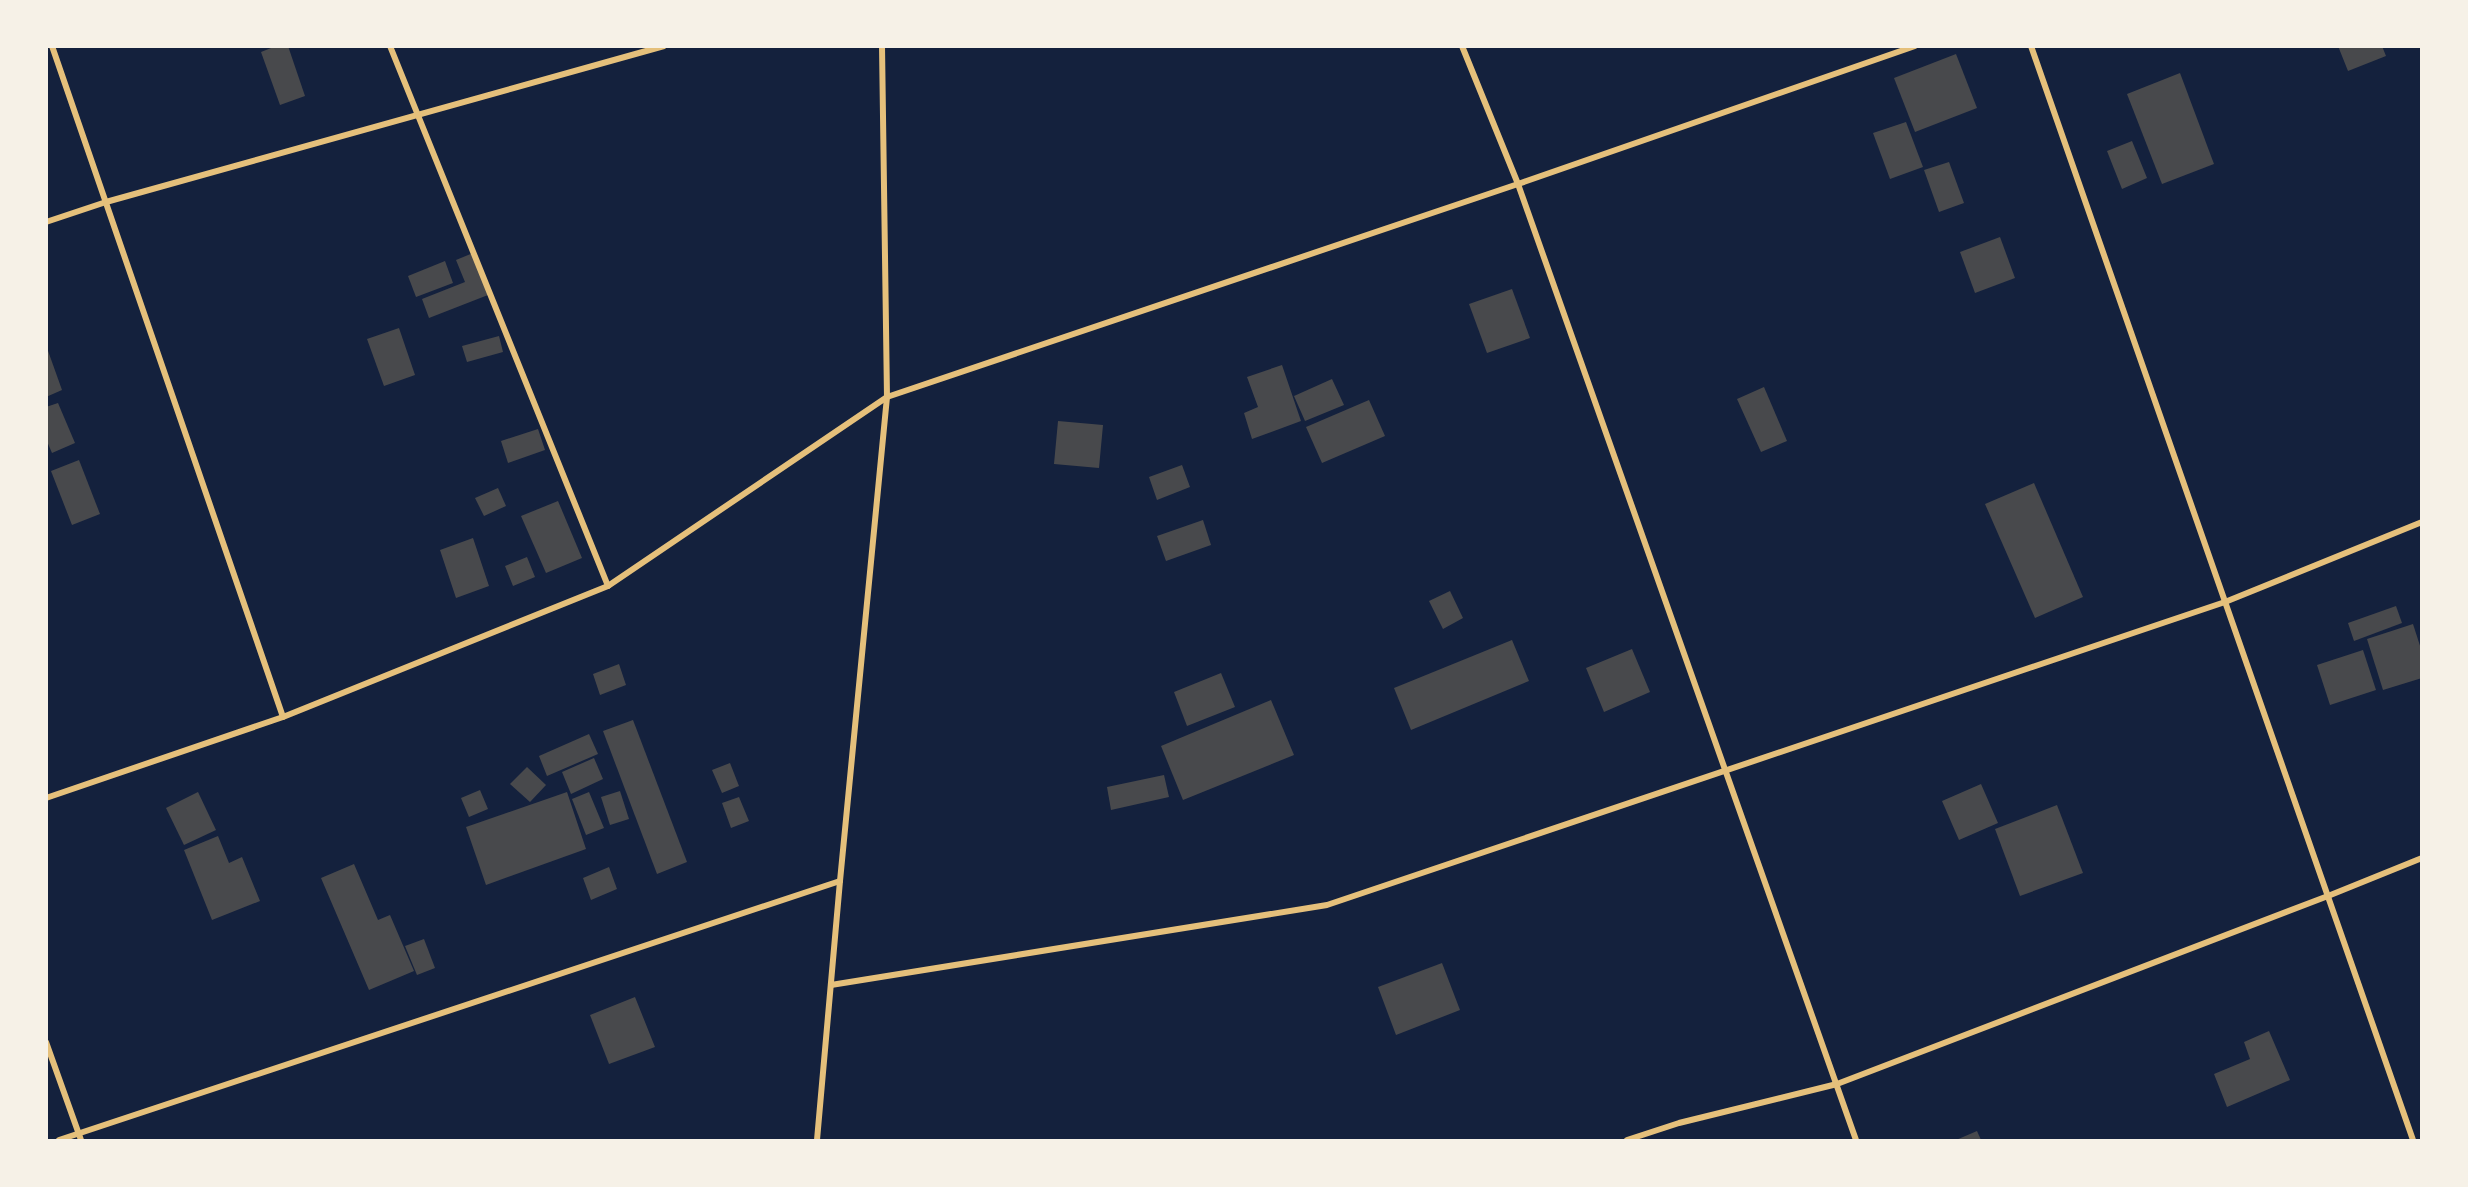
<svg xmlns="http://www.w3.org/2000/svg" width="2468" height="1187" viewBox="0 0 2468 1187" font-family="'PT Serif',serif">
<rect width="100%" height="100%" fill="#14213d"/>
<g fill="#48494c">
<polygon points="276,46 288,46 305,96 280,105 261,52"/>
<polygon points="2338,46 2382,46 2386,56 2348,71"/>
<polygon points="1956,54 1977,108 1915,132 1894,78"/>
<polygon points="2180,73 2214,164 2162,184 2127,94"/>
<polygon points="1906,122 1923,167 1890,179 1873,133"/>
<polygon points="2132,141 2147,178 2122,189 2107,151"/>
<polygon points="1949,162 1964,203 1939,212 1924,170"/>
<polygon points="2000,237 2015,278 1975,293 1960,252"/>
<polygon points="473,253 488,295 429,318 422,299 465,282 456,260"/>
<polygon points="445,261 453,283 416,297 408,276"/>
<polygon points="1512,289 1530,338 1487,353 1469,304"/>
<polygon points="399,328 415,375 384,386 367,339"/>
<polygon points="499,336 503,352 467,362 462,346"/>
<polygon points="47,348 62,390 46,397 46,349"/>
<polygon points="1282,365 1301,421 1252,439 1244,413 1258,407 1247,377"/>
<polygon points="1332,379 1344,405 1305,421 1294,396"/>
<polygon points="1764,387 1787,441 1761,452 1737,399"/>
<polygon points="1369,400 1385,436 1322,463 1306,427"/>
<polygon points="58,403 75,443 52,453 46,439 46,407"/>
<polygon points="1058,421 1103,425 1099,468 1054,464"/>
<polygon points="538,429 545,450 508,463 501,441"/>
<polygon points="79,460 100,514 72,525 51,471"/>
<polygon points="1182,465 1190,487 1157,500 1149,477"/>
<polygon points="2034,483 2083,597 2035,618 1985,504"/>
<polygon points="498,488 506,506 484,516 475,498"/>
<polygon points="558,501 582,558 546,573 521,516"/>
<polygon points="1203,520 1211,545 1166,561 1157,536"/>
<polygon points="473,538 489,586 456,598 440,550"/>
<polygon points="527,557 535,577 513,586 505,566"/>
<polygon points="1450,591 1463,618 1443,629 1429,601"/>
<polygon points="2396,606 2402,623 2354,641 2348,623"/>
<polygon points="2413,624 2422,652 2422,678 2383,690 2367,639"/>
<polygon points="1512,640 1529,681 1411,730 1394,688"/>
<polygon points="1632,649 1650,692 1604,712 1586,668"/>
<polygon points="2363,650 2376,690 2330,705 2317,665"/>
<polygon points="619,664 626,685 600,695 593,674"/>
<polygon points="1221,673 1235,707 1187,726 1174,692"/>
<polygon points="1271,700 1294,755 1183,800 1161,746"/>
<polygon points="633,720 687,862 657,874 603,731"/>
<polygon points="589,734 598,754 547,776 539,756"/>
<polygon points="594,758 603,779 571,794 562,772"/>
<polygon points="730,763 739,786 722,793 712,770"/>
<polygon points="527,767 546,785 530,802 510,784"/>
<polygon points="1164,775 1169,797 1111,810 1107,787"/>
<polygon points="1981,784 1998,823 1959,840 1942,801"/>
<polygon points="480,790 488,809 469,817 461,798"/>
<polygon points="620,791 629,819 610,825 601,797"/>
<polygon points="198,792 216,830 184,845 166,808"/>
<polygon points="567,792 586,849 486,885 466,827"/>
<polygon points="589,792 604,828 586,835 572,799"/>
<polygon points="739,797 749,821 731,828 722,803"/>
<polygon points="2057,805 2083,873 2020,896 1995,829"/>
<polygon points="218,836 229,863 242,857 260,901 212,920 184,850"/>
<polygon points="354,864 378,920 390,915 414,971 369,990 321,878"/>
<polygon points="609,867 617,889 591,900 583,878"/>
<polygon points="424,939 435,968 417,975 405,946"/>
<polygon points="1442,963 1460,1010 1396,1035 1378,987"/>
<polygon points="635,997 655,1047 609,1064 590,1015"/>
<polygon points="2269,1031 2290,1080 2227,1107 2214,1074 2250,1059 2244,1042"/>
<polygon points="1977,1131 1981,1140 1956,1140"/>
</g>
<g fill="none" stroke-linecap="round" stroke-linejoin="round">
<g stroke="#e5c07b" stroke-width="6">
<polyline points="52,46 283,717"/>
<polyline points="390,46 608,586"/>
<polyline points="1462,46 1518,184 1856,1140"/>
<polyline points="2031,46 2413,1140"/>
<polyline points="46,222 106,202 664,46"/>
<polyline points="46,798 283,717 608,586 887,397 1518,184 1915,46"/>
<polyline points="831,985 1327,905 2225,602 2422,522"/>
<polyline points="46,1042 81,1140"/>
<polyline points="59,1140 840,881"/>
<polyline points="817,1140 840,881 887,397 882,46"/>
<polyline points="1627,1140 1679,1123 1837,1084 2328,896 2422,858"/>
</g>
</g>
<rect width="2468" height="1187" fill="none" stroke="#f6f1e7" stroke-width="96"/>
</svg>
